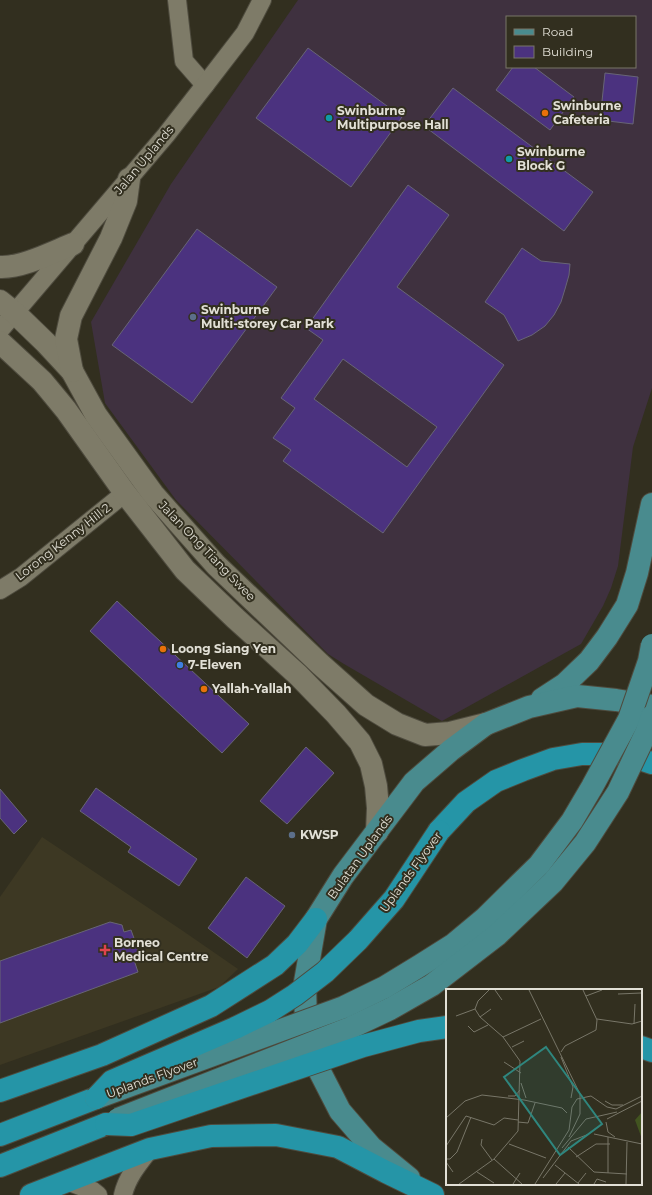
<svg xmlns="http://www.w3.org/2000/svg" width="652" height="1195" viewBox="0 0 652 1195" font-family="Montserrat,sans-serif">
<rect width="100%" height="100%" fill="#322f1f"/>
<polygon fill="#3d3823" points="42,837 183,931 238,969 219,987 0,1065 0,897"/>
<path fill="#3f313f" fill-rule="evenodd" d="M298,0H652V388L633,447L618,566L611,588L603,606L581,644L442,721L344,664L328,654L176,500L105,403L91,322L171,184ZM507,17H635V67H507Z"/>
<g fill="#4b327f" stroke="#686576" fill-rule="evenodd">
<polygon points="308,48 402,117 351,187 256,118"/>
<polygon points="513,67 534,67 574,97 550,130 496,90"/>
<polygon points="605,73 638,77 633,124 600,120"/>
<polygon points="453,88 593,192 564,231 424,126"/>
<path d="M408,185L449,215L397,287L504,365L383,533L283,461L291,450L273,438L295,408L281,398L323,340L306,328ZM343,359L437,427L407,467L314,399Z"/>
<polygon points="197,229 277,287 192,403 112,345"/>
<polygon points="522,248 541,261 570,264 569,275 565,289 561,302 554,315 545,326 532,335 518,341 504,315 485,302"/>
<polygon points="117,601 249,724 222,753 90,631"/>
<polygon points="306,747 334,773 287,824 260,801"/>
<polygon points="96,788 141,820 197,859 179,886 128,852 131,847 80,811"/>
<polygon points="0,789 27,821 14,834 0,818"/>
<polygon points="246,877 285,906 247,958 208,928"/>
<polygon points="110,922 122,925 124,932 131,930 140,955 133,957 138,972 0,1023 0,961"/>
</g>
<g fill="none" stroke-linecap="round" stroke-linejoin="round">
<g stroke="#4e4b3e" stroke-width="20">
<g id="street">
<polyline points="177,0 184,61 205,85"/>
<polyline points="0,330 166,135 205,85 245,33 262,0"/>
<polyline points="0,590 21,577 125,493"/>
<polyline points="67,1181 93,1191 98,1195"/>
<path d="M123,1195C127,1177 139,1163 150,1149"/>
</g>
</g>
<g stroke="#4e4b3e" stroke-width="24">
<g id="secondary">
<path d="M0,267C22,268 53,252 73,244"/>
<polyline points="0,301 15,313 46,343 72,371 96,415 153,494 216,565 320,664 366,705 397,724 425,735 450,733 486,724"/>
<polyline points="0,342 42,381 52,393 66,410 125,493 185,570 235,618 298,675 336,714 360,742 371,764 376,786 378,808 377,832"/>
<polyline points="72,371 66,339 71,316 111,238 126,201 129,179"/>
</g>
</g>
<g stroke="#4e4b3e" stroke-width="24">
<g id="primary">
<polyline points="542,699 565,684 589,661 607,637 627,605 637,573 652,504"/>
<polyline points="409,1178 371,1147 340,1111 320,1072 306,1027 305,982 316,919 343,876 414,782 451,750 486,724 529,707 577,696 616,700 652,706"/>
</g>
</g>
<g stroke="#4e4b3e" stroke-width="24">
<g id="highway">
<polyline points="439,831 466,802 496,781 523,770 553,759 582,754 625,754 652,763"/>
<polyline points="641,1047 652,1051"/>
<polyline points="0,1091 102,1055 211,1006 275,965 297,944 316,919"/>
<polyline points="0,1135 96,1098"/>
<polyline points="0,1166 106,1124"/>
<polyline points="31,1195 150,1149 211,1136 276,1135 338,1147 386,1172 433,1195"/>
</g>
</g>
<use href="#street" stroke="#7e7b68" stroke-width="18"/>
<use href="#secondary" stroke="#7e7b68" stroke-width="22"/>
<use href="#primary" stroke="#498b8e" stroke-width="22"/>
<use href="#highway" stroke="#2595a7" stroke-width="22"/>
<g stroke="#4e4b3e" stroke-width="24" stroke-linecap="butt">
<g id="primary-bridge">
<polyline points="96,1098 344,1007 385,987 421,965 454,944 484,919 539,865 572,821 592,787 629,719 649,661 652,645"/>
<polyline points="118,1119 350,1028 390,1009 432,985 497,935 553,882 585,843 618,792 647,731 652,716"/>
</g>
</g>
<g stroke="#4e4b3e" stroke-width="24" stroke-linecap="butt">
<g id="highway-bridge">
<polyline points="96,1098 112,1081 235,1028 270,1011 295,995 325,972 358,940 394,899 439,831"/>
<polyline points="106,1124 131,1125 363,1046 419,1031 447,1027"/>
</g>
</g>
<use href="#primary-bridge" stroke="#498b8e" stroke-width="22"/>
<use href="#highway-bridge" stroke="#2595a7" stroke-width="22"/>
</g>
<g fill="#e8710a" stroke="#322f1f" stroke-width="1.5">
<circle cx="545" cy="113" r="4"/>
<circle cx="163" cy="649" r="4"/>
<circle cx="204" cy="689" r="4"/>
</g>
<g fill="#0f9aa8" stroke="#322f1f" stroke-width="1.5">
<circle cx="329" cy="118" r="4"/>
<circle cx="509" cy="159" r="4"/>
</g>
<g fill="#5c6f8a" stroke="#322f1f" stroke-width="1.5">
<circle cx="193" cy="317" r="4"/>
<circle cx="292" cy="835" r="4"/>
</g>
<circle fill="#3f7fe0" stroke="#322f1f" stroke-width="1.5" cx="180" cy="665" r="4"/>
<path fill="#e0444e" stroke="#322f1f" stroke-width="1.5" d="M103 944h4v4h4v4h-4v4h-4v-4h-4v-4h4z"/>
<g text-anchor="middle" stroke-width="4" stroke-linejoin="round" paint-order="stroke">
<g font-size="12" font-weight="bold" fill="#e2e0d6" stroke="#322f1f" text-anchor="start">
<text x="553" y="110">Swinburne<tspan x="553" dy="14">Cafeteria</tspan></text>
<text x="337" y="115">Swinburne<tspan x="337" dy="14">Multipurpose Hall</tspan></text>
<text x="517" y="156">Swinburne<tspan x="517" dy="14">Block G</tspan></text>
<text x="201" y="314">Swinburne<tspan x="201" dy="14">Multi-storey Car Park</tspan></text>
<text x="171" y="653">Loong Siang Yen</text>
<text x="188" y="669">7-Eleven</text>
<text x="212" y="693">Yallah-Yallah</text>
<text x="300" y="839">KWSP</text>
<text x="114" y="947">Borneo<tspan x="114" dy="14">Medical Centre</tspan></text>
</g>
<g font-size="12" fill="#e2e0d6" stroke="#322f1f">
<text transform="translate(144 160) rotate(-50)" y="4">Jalan Uplands</text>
<text transform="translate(63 542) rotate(-38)" y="4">Lorong Kenny Hill 2</text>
<text transform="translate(207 551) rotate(46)" y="4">Jalan Ong Tiang Swee</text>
<text transform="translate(360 857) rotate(-54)" y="4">Bulatan Uplands</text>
<text transform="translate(411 872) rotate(-54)" y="4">Uplands Flyover</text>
<text transform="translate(152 1078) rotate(-20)" y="4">Uplands Flyover</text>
</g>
</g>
<g transform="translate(446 989)">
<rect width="196" height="196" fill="#322f1f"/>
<path d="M196,123V150L189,131Z" fill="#425420"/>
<path fill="none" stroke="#787668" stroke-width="1" d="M49,1L56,11M83,1L134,105V125L123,148M172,5L195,4M140,7L156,1M10,27L29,20M34,28L45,20M151,30L186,35L196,32M188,35L189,15M22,37L28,43L42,36M57,48L95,30M66,58L78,52M115,63L119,57L150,41L151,31L137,1M115,68L127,98L125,109M58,73L75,84M75,94L80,109M62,107H69L74,101M159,112L166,116H177M0,129L19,112L36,106L78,111L116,119L121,124M161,130L196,112M72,133L82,134L89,114M160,133L162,143L169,148M148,145L196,155M162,148V184M36,150L35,156L46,171M63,155L100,169M0,157L20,127L48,136L58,129L72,131M122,158L148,183L181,185M116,159L140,130L171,123M130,168L150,155H164M0,170H4L11,163L25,128M48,170L76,195M0,173L7,183M109,176L133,195M31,183L48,194M97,189L125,152L143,145M132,194L140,184M13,195L48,170L72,142L74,72L57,48L34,28L29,20L32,12L43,1M67,195L74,184M89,195L123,141L126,118L131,110L145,107L161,118L170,120L196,107M110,195L119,184M148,195L151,190L160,193M180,195L181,153"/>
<path fill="#2f867e" fill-opacity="0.15" stroke="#2f867e" stroke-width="2" d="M100,58L156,135L114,166L58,88Z"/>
<rect width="196" height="196" fill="none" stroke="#e2e0d6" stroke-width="2"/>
</g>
<rect x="506" y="16" width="130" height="52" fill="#322f1f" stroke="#787668"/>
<rect x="514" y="29" width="20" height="6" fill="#498b8e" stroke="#787668"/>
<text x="542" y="36" font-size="12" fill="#e2e0d6">Road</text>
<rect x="514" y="46" width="20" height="12" fill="#4b327f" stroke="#787668"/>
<text x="542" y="56" font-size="12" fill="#e2e0d6">Building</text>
</svg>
